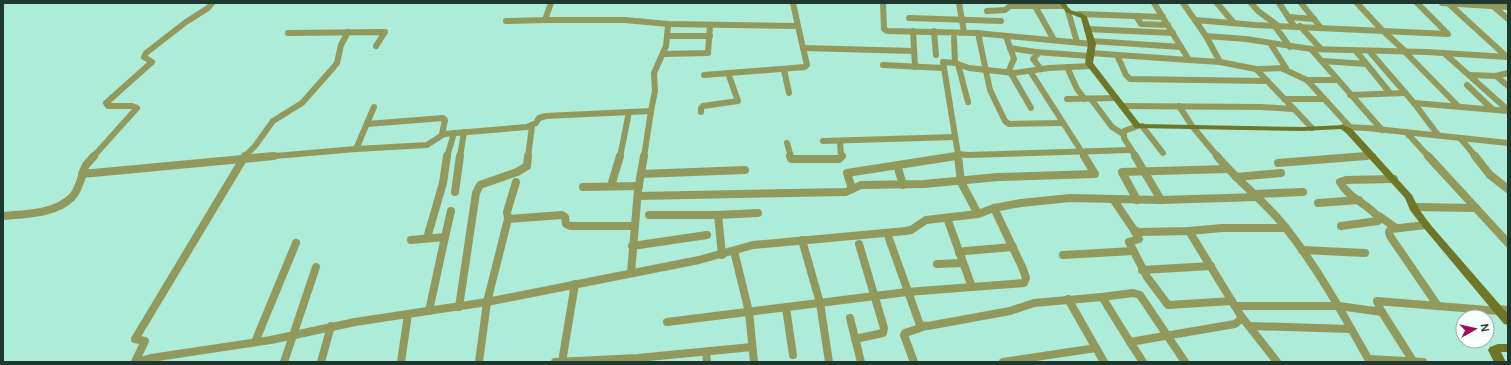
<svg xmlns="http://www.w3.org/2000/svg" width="1511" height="365" viewBox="0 0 1511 365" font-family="'DM Sans',sans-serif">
<rect width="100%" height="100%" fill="#acecd9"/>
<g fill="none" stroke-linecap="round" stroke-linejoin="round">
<g stroke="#92995c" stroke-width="6">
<polyline points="551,3 546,17 548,20 625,20 668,24 798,26 793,3"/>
<polyline points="883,3 884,29 887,31 976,33 1092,44"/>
<polyline points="959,3 964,32"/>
<polyline points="1183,3 1206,36 1220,62 1256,69"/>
<polyline points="1217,3 1233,22"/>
<polyline points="1251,3 1258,11 1277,25"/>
<polyline points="1279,3 1294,26"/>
<polyline points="1301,3 1321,28"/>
<polyline points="1357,3 1381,29 1406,52"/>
<polyline points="1442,3 1508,7"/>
<polyline points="1448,3 1507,57"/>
<polyline points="1035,6 1054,40"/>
<polyline points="1494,7 1508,19"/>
<polyline points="987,11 1005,10 1010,6 1064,6"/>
<polyline points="1068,11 1077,42"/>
<polyline points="1079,14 1163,17"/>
<polyline points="1136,16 1141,24 1168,25"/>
<polyline points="1289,17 1314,19"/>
<polyline points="909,18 1001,21"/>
<polyline points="1195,20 1255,25 1448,34 1417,3"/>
<polyline points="506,21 548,20"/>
<polyline points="1274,25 1290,47"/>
<polyline points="1300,26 1321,49"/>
<polyline points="1087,29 1173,33"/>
<polyline points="913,31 915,67"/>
<polyline points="934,31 936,55"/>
<polyline points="288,33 385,32 376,46"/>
<polyline points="978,33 990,90 1005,121 1009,124 1063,123"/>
<polyline points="667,36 710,36"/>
<polyline points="1006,36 1014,59 1009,70 1031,108"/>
<polyline points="1206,36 1246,39 1311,49 1426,52 1508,57"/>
<polyline points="954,38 955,63"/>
<polyline points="1091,41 1181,47"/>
<polyline points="1270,43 1286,68 1256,69 1312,128"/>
<polyline points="803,48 914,51"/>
<polyline points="1010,48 1036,52 1037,55 1033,59 1041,69"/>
<polyline points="1311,49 1382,130"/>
<polyline points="1356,51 1390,93"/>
<polyline points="1036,52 1089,56"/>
<polyline points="1370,52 1414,103 1438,135"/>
<polyline points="1405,52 1458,106"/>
<polyline points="1090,53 1189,60 1154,3"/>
<polyline points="1444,53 1508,110"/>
<polyline points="663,54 708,53 710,25"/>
<polyline points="1117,55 1126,75 1130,79 1266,81"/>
<polyline points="1189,60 1220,62"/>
<polyline points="1322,61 1366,64"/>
<polyline points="958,64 968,102"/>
<polyline points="883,65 943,68"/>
<polyline points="1091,66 1049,68 1014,73 969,68 955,63 943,62 958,154 968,155 1131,150"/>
<polyline points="1067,67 1077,89 1085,99"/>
<polyline points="1281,68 1307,80 1350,127"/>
<polyline points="784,70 789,93"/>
<polyline points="1030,71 1085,157"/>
<polyline points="704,75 805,67 807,65 798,26"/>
<polyline points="1469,75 1496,76 1508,73"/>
<polyline points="1496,76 1508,86"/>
<polyline points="1307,80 1337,80"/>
<polyline points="1467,85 1492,109"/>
<polyline points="1350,95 1405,93"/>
<polyline points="1067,99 1116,98"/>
<polyline points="1091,99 1112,127 1123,134"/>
<polyline points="1284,99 1324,99"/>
<polyline points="1414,103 1508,111"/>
<polyline points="1122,106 1261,107 1294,109"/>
<polyline points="1179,106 1192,126 1218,157"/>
<polyline points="701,112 701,108 703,106 738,101 728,73"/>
<polyline points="367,124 443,118 445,120 442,134"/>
<polyline points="1142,126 1163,153"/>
<polyline points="1343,127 1367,128 1508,143"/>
<polyline points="1406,132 1429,157"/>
<polyline points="1461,139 1476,157"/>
<polyline points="823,141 955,137"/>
<polyline points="840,141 841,157"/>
<polyline points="787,143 791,157"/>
<polyline points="356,149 374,107"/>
<polyline points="958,154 958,157"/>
<polyline points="93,157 137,108 132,106 108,106 106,103 152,62 144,57 146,53 186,22 208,8 212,3"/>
<polyline points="244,157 255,146 273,121 302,103 333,68 337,63 341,45 348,32"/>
<polyline points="263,157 356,149 427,145 444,134 527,127 536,123 539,118 546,116 651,111 655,91 654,73 666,46 668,26"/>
<polyline points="447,157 454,133"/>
<polyline points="460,157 464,132"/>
<polyline points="528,157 532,126"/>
<polyline points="620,157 629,112"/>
<polyline points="644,157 651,111"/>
<polyline points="949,157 959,156"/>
<polyline points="1136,157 1124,138 1124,131 1138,126"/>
<polyline points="1353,157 1373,156"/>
</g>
<g stroke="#92995c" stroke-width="8">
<polyline points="94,156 86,165 82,174 274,156"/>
<polyline points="790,156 791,159 839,159 842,156"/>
<polyline points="958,156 961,182 978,214"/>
<path d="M1217,156C1238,182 1266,202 1286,228C1319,270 1344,316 1370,362"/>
<polyline points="1428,156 1508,243"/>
<polyline points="1475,156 1490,175 1508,189"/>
<polyline points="1278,163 1366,156"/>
<polyline points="897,165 903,185"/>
<polyline points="641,174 745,170"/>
<polyline points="1236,177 1281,173"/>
<polyline points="516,182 507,212 508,219 562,215 565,217 566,224 570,226 634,226"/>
<polyline points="611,186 620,156"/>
<polyline points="583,187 639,186"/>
<polyline points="852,189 847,173 956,156"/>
<polyline points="455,192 460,156"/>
<polyline points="1255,194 1303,192"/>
<polyline points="638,196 846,192 861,185 924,184 998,177 1095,174 1084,156"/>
<polyline points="1113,199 1134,230 1139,232 1189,231 1222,228 1286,228"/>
<polyline points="1137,200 1122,172 1227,169"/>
<polyline points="1161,200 1258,197"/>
<polyline points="1318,203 1359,200"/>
<polyline points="1414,207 1476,208"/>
<polyline points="649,215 718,215 758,213"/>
<polyline points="718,215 722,255"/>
<path d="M3,216C25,214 56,214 72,197C78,191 80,181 83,174"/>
<polyline points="1379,216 1396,228"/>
<polyline points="947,218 972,287"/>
<polyline points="1426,225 1391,229 1389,232 1390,236 1438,306"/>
<path d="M1341,226L1378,221L1380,219C1369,204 1349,199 1340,182L1346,180L1394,179"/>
<polyline points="1134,230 1139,239 1129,242 1147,277 1168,305 1232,301"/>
<polyline points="887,233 920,325 928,326 1010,311 1034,303 1102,297 1130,342 1235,324 1240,320 1241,316 1189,231"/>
<polyline points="445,237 451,211"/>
<polyline points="427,238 443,183 447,156"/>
<polyline points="411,240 445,237 429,311"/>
<polyline points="802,240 820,303 829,362"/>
<polyline points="632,246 707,235"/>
<polyline points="1302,250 1365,253"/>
<polyline points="734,251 749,312 754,362"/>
<polyline points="959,253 965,251 1013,247"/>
<polyline points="1063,255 1133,251"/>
<polyline points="937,264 963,263"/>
<polyline points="1142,270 1211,266"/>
<polyline points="631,273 638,190 644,156"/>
<polyline points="1102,297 1133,293 1140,295 1185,362"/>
<polyline points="1068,299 1104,362"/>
<polyline points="1235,306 1339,306 1382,312"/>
<polyline points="459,307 476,193 480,185 517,172 527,166 528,156"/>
<polyline points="786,308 793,355"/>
<polyline points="1497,309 1508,310"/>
<polyline points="1241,316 1277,362"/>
<polyline points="850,318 861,362"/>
<polyline points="667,322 907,292 1024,283 1026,278 1023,269 994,208"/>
<polyline points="1249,326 1351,329"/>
<polyline points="855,339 883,333 884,328 859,244"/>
<polyline points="255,342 296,243"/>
<polyline points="1130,342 1143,362"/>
<polyline points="706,352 707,362"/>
<polyline points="1369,359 1423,362"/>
<polyline points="1413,361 1380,309 1377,301 1499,311"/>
<polyline points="135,362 145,341 135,339 245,156"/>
<polyline points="136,362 151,358 271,340 355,322 487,302 699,260 753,245 906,231 911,230 926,220 978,214 994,208 1021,203 1070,198 1161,200 1135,156"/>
<polyline points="284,362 316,267"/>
<polyline points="321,362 331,326"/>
<polyline points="401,362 408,314"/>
<polyline points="479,362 487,302 508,219"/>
<polyline points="555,362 638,358 752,347"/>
<polyline points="562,362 575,284"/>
<polyline points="914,362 904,335 905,333 926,326"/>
<polyline points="1003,362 1096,348"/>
</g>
<g fill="#6f7628" fill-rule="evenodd">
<polygon points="1059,3 1065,3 1070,10 1081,13 1087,17 1096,44 1093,63 1140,124 1303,127 1343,125 1352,129 1412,195 1419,209 1429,223 1508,314 1508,325 1504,324 1423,227 1410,210 1405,198 1346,133 1341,129 1303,131 1135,128 1085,63 1088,44 1081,18 1066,12"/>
<polygon points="1498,344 1508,344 1508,352 1501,352 1506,362 1494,362 1488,350 1490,347"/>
</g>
</g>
<rect width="1511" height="365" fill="none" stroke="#1e3830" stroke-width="8"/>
<g transform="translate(1475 329) rotate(82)"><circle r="19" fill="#f9fffd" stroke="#a1afab"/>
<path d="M0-3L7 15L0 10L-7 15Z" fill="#9c0f5e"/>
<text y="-6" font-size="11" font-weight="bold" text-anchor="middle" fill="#1e3830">N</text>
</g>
</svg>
